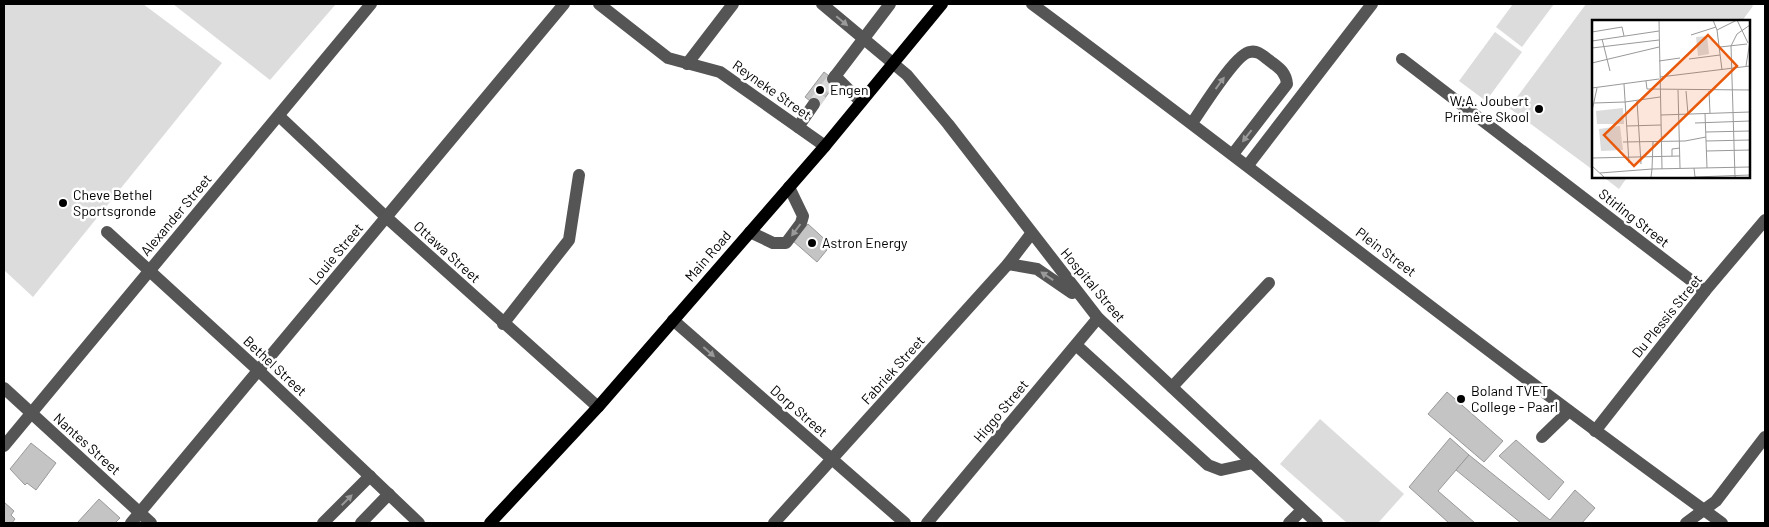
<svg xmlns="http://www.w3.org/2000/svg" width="1769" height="527" viewBox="0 0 1769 527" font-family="Barlow,sans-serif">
<rect width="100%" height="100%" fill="#fff"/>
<g fill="#dcdcdc">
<polygon points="4,4 143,4 222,63 33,297 4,270"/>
<polygon points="173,4 336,4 270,80"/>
<polygon points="1513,4 1554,4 1522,47 1496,27"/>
<polygon points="1586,4 1751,4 1753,6 1742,21 1593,21 1593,170 1509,108"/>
<polygon points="1495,32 1522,52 1486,101 1459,81"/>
<polygon points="1602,176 1628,176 1619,189"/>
<polygon points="1320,419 1404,494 1378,523 1347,523 1280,464"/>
</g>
<g fill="#c4c4c4" stroke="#999">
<polygon points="824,72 837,82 818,107 805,97"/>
<polygon points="808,224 831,245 817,262 793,241"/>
<polygon points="1447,392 1503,441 1484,462 1428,414"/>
<polygon points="1450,438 1469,455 1438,491 1475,523 1449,523 1409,487"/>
<polygon points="1516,440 1564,482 1549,500 1499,456"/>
<polygon points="31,443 56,463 36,490 27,483 25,485 10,469"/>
<polygon points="1469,455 1550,520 1575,490 1595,508 1582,523 1521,523 1456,470"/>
<polygon points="99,499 120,518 115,523 77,523"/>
<polygon points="4,502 14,511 11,515 15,519 12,523 4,523"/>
</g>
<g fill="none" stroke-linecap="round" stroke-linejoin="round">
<polyline stroke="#d9d9d9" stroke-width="12" stroke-dasharray="12 6" stroke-linecap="butt" points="814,104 833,79"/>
<g stroke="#555" stroke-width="12">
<polyline points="599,4 668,58 720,72 825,146"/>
<polyline points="822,4 907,75 948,124 1098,318 1317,523"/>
<path d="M1032,4C1263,175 1488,355 1722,523"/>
<polyline points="1402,59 1705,291"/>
<polyline points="687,64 733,4"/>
<polyline points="835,76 861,102"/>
<polyline points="833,79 890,4"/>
<polyline points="279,116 386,217 598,407"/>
<path d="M1192,123C1202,109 1236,53 1250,52C1258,50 1263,56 1270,61C1279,68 1286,72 1287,84L1233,154"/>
<polyline points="798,127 814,104"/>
<polyline points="1248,165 1372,4"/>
<polyline points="107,232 258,370 419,523"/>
<polyline points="750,232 773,243 786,243 801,223 803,216 789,187"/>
<polyline points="1008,264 1037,269 1072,293"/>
<polyline points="673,320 905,523"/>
<polyline points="503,324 569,240 579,175"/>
<polyline points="1076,345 1208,465 1221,470 1253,463"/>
<polyline points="1172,387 1269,283"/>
<polyline points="4,388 151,523"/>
<polyline points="1595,431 1705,291 1765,220"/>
<polyline points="1542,437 1569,411"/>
<polyline points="4,446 371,4"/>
<polyline points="131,523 564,4"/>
<polyline points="323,523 370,476"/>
<polyline points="361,523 389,494"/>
<polyline points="774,523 1008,264 1031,234"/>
<polyline points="927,523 1098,318"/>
<polyline points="1289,523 1302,510"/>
<polyline points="1686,523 1716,501 1765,437"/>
</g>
<polyline stroke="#000" stroke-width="12" points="490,523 598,407 825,146 942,4"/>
</g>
<defs><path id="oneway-solid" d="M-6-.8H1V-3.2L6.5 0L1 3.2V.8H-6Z" transform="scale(1.25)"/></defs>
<g fill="#999">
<use href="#oneway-solid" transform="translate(842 21) rotate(40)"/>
<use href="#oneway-solid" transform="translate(1220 83) rotate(-54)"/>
<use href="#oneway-solid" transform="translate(1247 136) rotate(128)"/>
<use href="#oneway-solid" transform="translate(796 230) rotate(127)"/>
<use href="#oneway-solid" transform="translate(1047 276) rotate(-147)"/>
<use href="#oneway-solid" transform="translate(709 352) rotate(41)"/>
<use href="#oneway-solid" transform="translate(347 500) rotate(-45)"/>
</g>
<g fill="#000" stroke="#fff" stroke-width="2">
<circle cx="820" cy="90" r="5"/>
<circle cx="1539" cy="109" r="5"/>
<circle cx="63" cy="203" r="5"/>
<circle cx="812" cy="243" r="5"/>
<circle cx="1461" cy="399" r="5"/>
</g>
<g text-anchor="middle" stroke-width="5" stroke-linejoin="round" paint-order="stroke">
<g font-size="14" fill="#000" stroke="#fff">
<text transform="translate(772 90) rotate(35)" y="5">Reyneke Street</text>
<text transform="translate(176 215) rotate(-50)" y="5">Alexander Street</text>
<text transform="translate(1634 218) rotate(38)" y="5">Stirling Street</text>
<text transform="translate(447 252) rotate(42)" y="5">Ottawa Street</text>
<text transform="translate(1386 252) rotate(37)" y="5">Plein Street</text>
<text transform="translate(336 254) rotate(-50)" y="5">Louie Street</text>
<text transform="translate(708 256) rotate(-49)" y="5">Main Road</text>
<text transform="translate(1093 285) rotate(50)" y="5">Hospital Street</text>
<text transform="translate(1667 316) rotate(-51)" y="5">Du Plessis Street</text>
<text transform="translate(275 366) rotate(43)" y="5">Bethel Street</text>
<text transform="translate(893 370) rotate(-48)" y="5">Fabriek Street</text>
<text transform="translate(799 411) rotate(41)" y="5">Dorp Street</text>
<text transform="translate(1001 411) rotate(-50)" y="5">Higgo Street</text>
<text transform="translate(87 444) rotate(42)" y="5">Nantes Street</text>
</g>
<g font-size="14" fill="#000" stroke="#fff" text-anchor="start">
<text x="830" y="95">Engen</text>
<text x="1529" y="106" text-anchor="end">W.A. Joubert<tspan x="1529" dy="16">Primêre Skool</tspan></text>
<text x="73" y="200">Cheve Bethel<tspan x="73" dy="16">Sportsgronde</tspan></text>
<text x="822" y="248">Astron Energy</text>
<text x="1471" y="396">Boland TVET<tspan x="1471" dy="16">College - Paarl</tspan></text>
</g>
</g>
<g transform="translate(1592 20)">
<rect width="158" height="158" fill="#fff"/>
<path d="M115,16L117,34L106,36L104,17ZM31,88L32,104H5L4,91ZM28,106L31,130L9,131L7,109Z" fill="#dcdcdc"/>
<path fill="none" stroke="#999" stroke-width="1" d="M67,0L70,149M121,0L125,10L130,50M145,0L156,23M125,10L145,0M0,12L30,7L32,16M99,15L124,7M10,19L18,51M0,21L67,11M128,27L155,24M0,28L67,20M97,39L128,35M67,41L88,38M0,43L67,27M154,46L158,21M68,57L158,46M54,61L55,69L158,70M32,64L37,143M0,68L67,59M86,70L88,148M94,71L96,94M117,71L118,93M45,81L49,144M33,82L68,77M2,83L33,82M0,91L5,68M113,93L115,148M69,95L158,92M103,103L158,101M35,106L69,105M114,112L158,111M114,121L158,120M31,122L93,121L114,117M114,131L158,130M80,136V129L88,128M0,138L88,136M0,146L12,157M102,148L103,157L158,155M8,153L60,149L61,122M59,157L60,149L158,147M143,157L139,26L145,14L158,5"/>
<path fill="#e8590c" fill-opacity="0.15" stroke="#e8590c" stroke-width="2.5" d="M116,15L145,46L42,146L12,115Z"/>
<rect width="158" height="158" fill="none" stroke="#000" stroke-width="2.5"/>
</g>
<rect width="1769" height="527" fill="none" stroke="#000000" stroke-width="10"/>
</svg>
